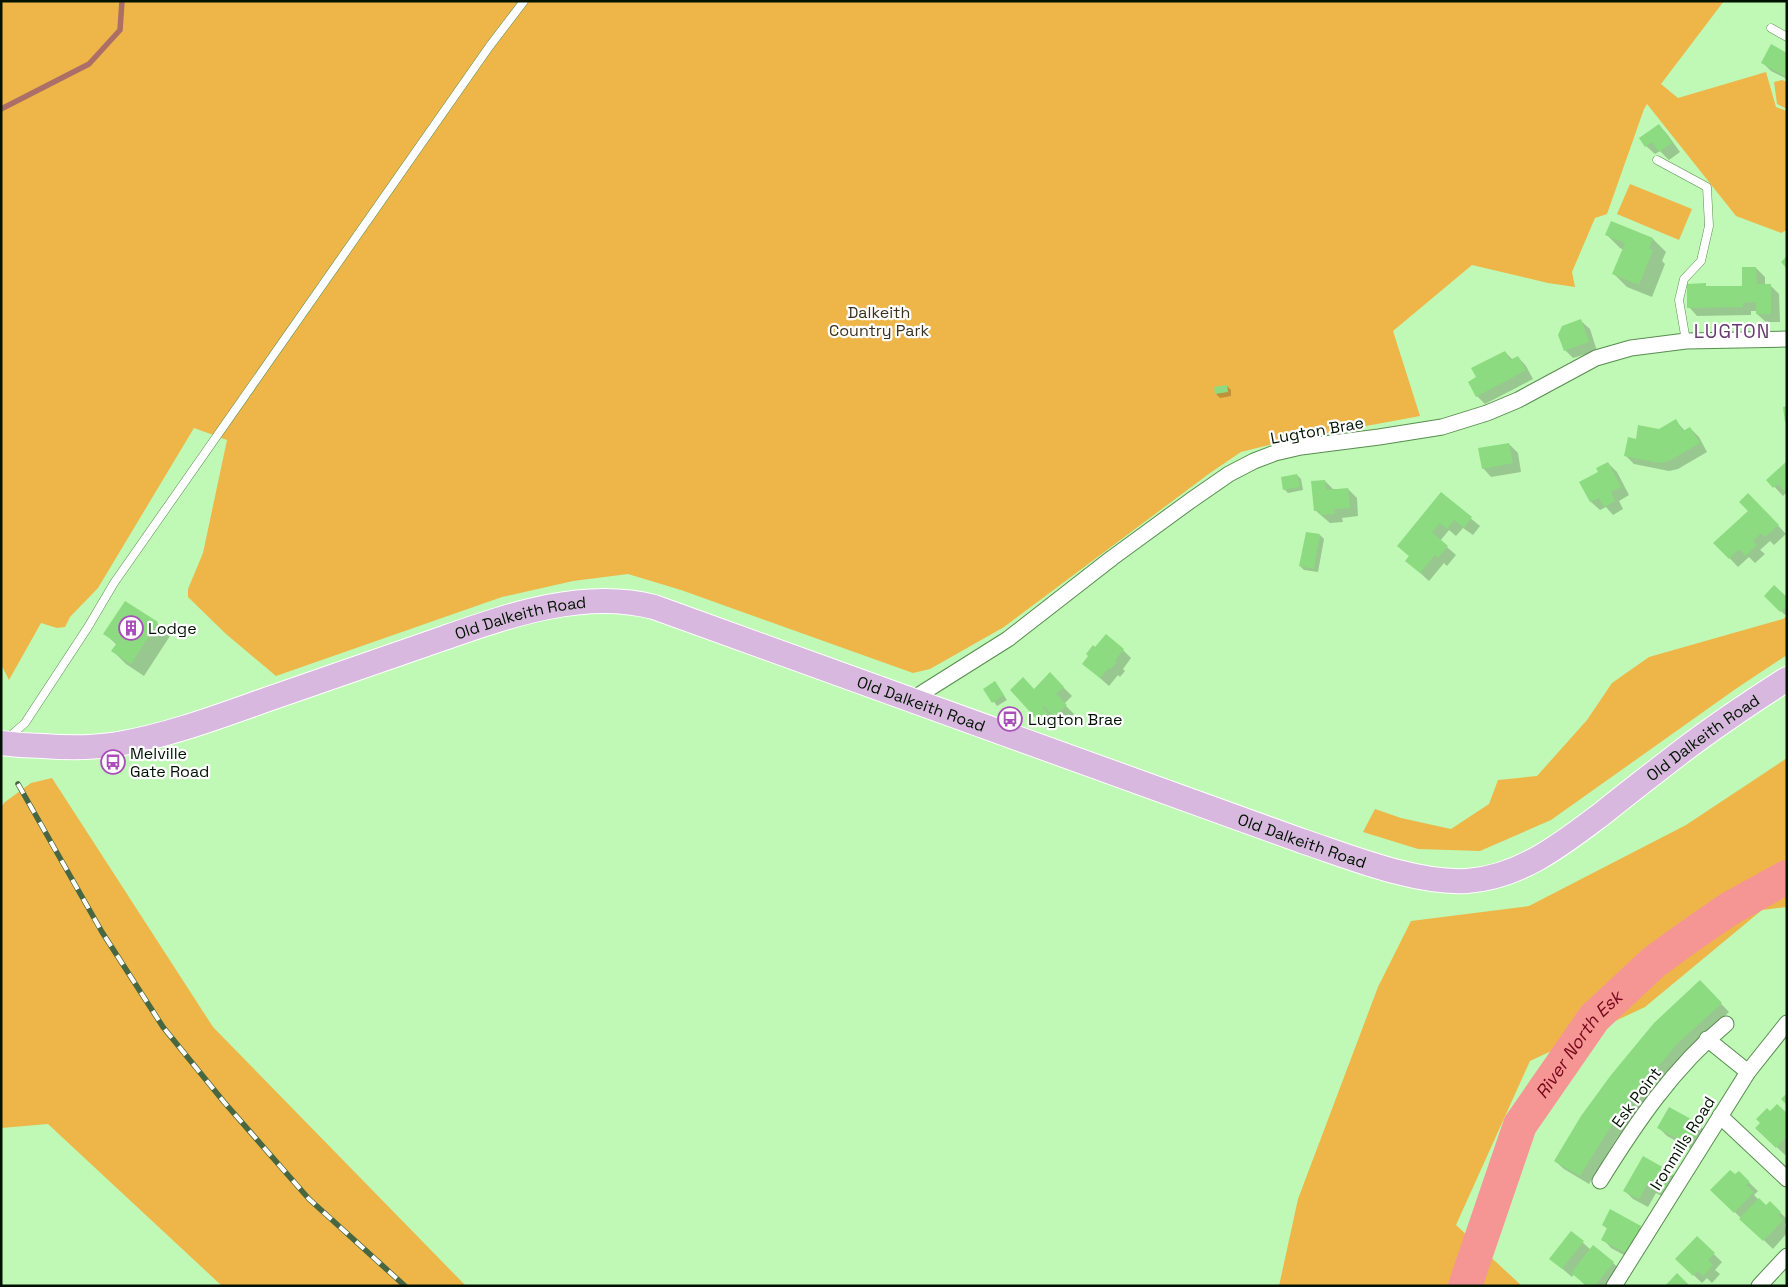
<svg xmlns="http://www.w3.org/2000/svg" width="1788" height="1287" viewBox="0 0 1788 1287" font-family="'Space Grotesk',sans-serif">
<rect width="100%" height="100%" fill="#bff9b5"/>
<g fill="#eeb649">
<polygon points="1,1 1724,1 1661,84 1678,98 1766,72 1776,107 1787,111 1787,230 1781,233 1736,216 1647,104 1644,109 1607,214 1595,218 1572,272 1575,287 1548,283 1472,265 1393,331 1420,416 1285,441 1241,452 1210,473 1004,627 930,669 913,673 681,590 628,574 573,581 502,597 276,676 226,634 188,597 188,589 203,553 227,440 194,428 98,588 70,617 65,627 57,628 41,623 9,680 1,664"/>
<polygon points="1782,80 1787,82 1787,109 1777,104 1774,82"/>
<polygon points="1630,184 1692,209 1679,240 1617,214"/>
<polygon points="1787,616 1787,655 1737,688 1551,820 1480,851 1418,849 1363,832 1375,809 1401,818 1451,829 1489,804 1498,780 1537,776 1587,720 1612,683 1649,657 1783,619"/>
<polygon points="1787,758 1787,907 1762,910 1645,1007 1530,1061 1456,1225 1522,1286 1279,1286 1298,1199 1378,987 1411,921 1529,906 1686,825"/>
<polygon points="52,778 213,1027 466,1286 222,1286 48,1124 1,1128 1,807 5,802 31,783"/>
</g>
<g fill="#0003">
<polygon points="1787,54 1787,79 1771,71 1762,62"/>
<polygon points="1659,125 1667,134 1680,152 1669,160 1660,151 1655,154 1646,146"/>
<polygon points="1611,223 1653,239 1666,252 1662,261 1665,264 1652,297 1627,287 1614,274 1624,250 1620,248 1607,235"/>
<polygon points="1756,268 1765,277 1765,285 1770,285 1779,294 1780,322 1766,322 1757,314 1757,311 1751,311 1751,315 1697,316 1689,307 1705,285 1708,288 1744,287"/>
<polygon points="1581,321 1590,329 1597,351 1573,358 1565,350"/>
<polygon points="1505,352 1513,360 1518,357 1526,366 1533,379 1485,404 1477,396 1477,378"/>
<polygon points="1227,386 1231,390 1231,396 1220,398 1216,394"/>
<polygon points="1676,421 1685,431 1690,428 1699,437 1707,452 1678,469 1669,471 1634,464 1625,455 1659,431"/>
<polygon points="1509,444 1518,453 1521,472 1491,477 1483,468"/>
<polygon points="1608,463 1617,472 1629,495 1619,501 1623,509 1613,515 1606,507 1600,510 1591,502 1581,482 1600,472"/>
<polygon points="1787,463 1787,492 1783,496 1768,480"/>
<polygon points="1297,475 1301,479 1303,490 1288,493 1284,489"/>
<polygon points="1325,481 1333,489 1348,489 1357,498 1358,516 1342,518 1343,522 1330,523 1316,511"/>
<polygon points="1441,494 1480,526 1473,535 1463,528 1456,536 1449,530 1440,541 1456,555 1447,566 1444,563 1429,581 1407,561 1410,557 1399,546"/>
<polygon points="1748,494 1786,534 1774,545 1770,541 1760,550 1765,554 1755,563 1749,557 1738,567 1715,543 1749,511"/>
<polygon points="1320,535 1324,539 1318,572 1304,570 1300,566"/>
<polygon points="1766,596 1787,599 1787,612 1785,615"/>
<polygon points="126,602 157,623 170,636 144,676 126,664 113,651 117,645 105,634"/>
<polygon points="1123,650 1131,658 1123,669 1125,671 1120,677 1118,675 1109,686 1084,664 1090,656"/>
<polygon points="1050,674 1072,696 1064,704 1074,714 1063,724 1053,714 1050,717 1055,723 1048,730 1040,721 1034,690"/>
<polygon points="995,682 1007,700 997,706 985,689"/>
<polygon points="1700,982 1729,1012 1685,1052 1634,1115 1615,1141 1589,1184 1564,1169 1555,1161"/>
<polygon points="1669,1109 1699,1125 1708,1134 1698,1153 1667,1136 1659,1128"/>
<polygon points="1770,1113 1787,1115 1787,1153 1785,1155 1757,1128"/>
<polygon points="1739,1173 1758,1191 1754,1195 1766,1207 1770,1203 1787,1219 1785,1225 1787,1233 1773,1249 1712,1190"/>
<polygon points="1672,1174 1681,1182 1671,1201 1656,1193 1648,1207 1633,1199 1625,1191"/>
<polygon points="1603,1225 1640,1227 1649,1236 1635,1261 1611,1248 1603,1239 1608,1229"/>
<polygon points="1571,1232 1591,1250 1613,1263 1622,1271 1610,1286 1586,1286 1574,1274 1572,1277 1551,1259"/>
<polygon points="1697,1238 1722,1262 1715,1270 1720,1274 1712,1283 1707,1278 1702,1283 1677,1259"/>
</g>
<g fill="none" stroke-linecap="round" stroke-linejoin="round">
<polyline stroke="#ac6f68" stroke-width="5.5" points="1,109 89,64 120,30 122,1"/>
<path stroke="#f59695" stroke-width="34" id="s1" d="M1465,1286L1520,1125L1594,1018L1654,962L1687,938L1729,909L1787,877"/>
</g>
<g fill="#8ddb81">
<polygon points="1771,44 1787,53 1787,77 1761,63"/>
<polygon points="1659,124 1672,143 1659,152 1652,142 1645,147 1639,138"/>
<polygon points="1611,221 1653,238 1649,249 1653,250 1639,285 1612,274 1625,243 1605,235"/>
<polygon points="1787,256 1787,269 1781,262"/>
<polygon points="1742,267 1756,267 1757,284 1771,284 1771,314 1756,314 1756,302 1743,303 1743,307 1687,308 1687,284 1706,283 1706,286 1742,286"/>
<polygon points="1581,319 1589,342 1564,351 1558,335 1562,326"/>
<polygon points="1505,351 1510,360 1518,356 1526,370 1476,397 1468,382 1476,377 1471,368"/>
<polygon points="1227,385 1228,392 1215,394 1214,387"/>
<polygon points="1787,406 1787,421 1785,422 1783,407"/>
<polygon points="1676,419 1683,431 1690,427 1700,443 1669,461 1659,463 1624,456 1628,437 1636,439 1638,425 1659,429"/>
<polygon points="1509,443 1513,463 1482,469 1478,448"/>
<polygon points="1787,461 1787,494 1778,484 1773,488 1766,480"/>
<polygon points="1608,462 1621,487 1611,492 1615,501 1604,507 1599,498 1590,502 1579,482 1598,472 1596,468"/>
<polygon points="1297,474 1300,487 1283,490 1281,477"/>
<polygon points="1325,480 1326,490 1348,488 1350,508 1334,509 1335,514 1320,515 1320,511 1314,511 1311,481"/>
<polygon points="1441,492 1472,517 1464,528 1454,520 1447,529 1440,523 1432,532 1448,546 1438,558 1435,555 1420,573 1405,561 1409,556 1397,546"/>
<polygon points="1748,493 1779,525 1765,537 1761,533 1753,541 1757,545 1746,556 1739,549 1729,559 1713,543 1748,511 1739,502"/>
<polygon points="1306,532 1320,534 1314,569 1299,566"/>
<polygon points="1774,585 1787,597 1787,605 1780,612 1764,596"/>
<polygon points="125,601 158,622 131,664 111,651 117,643 103,634"/>
<polygon points="1106,634 1124,649 1115,660 1117,662 1111,669 1109,668 1100,678 1082,664 1088,656 1086,654 1093,645 1095,647"/>
<polygon points="1050,672 1064,687 1056,694 1067,705 1054,717 1044,706 1042,708 1048,713 1039,722 1010,690 1023,677 1034,689"/>
<polygon points="995,681 1004,695 992,703 983,689"/>
<polygon points="1700,980 1722,1003 1677,1044 1646,1081 1616,1118 1580,1176 1554,1161 1581,1116 1611,1075 1654,1023"/>
<polygon points="1787,1093 1787,1105 1781,1099"/>
<polygon points="1777,1104 1787,1113 1787,1136 1776,1148 1755,1128 1760,1123 1756,1119 1767,1108 1770,1111"/>
<polygon points="1669,1107 1700,1124 1689,1145 1657,1128"/>
<polygon points="1643,1156 1673,1173 1662,1193 1647,1185 1639,1199 1623,1191"/>
<polygon points="1730,1170 1735,1174 1739,1171 1750,1182 1746,1185 1754,1192 1734,1213 1710,1190"/>
<polygon points="1759,1198 1766,1205 1770,1201 1781,1212 1778,1215 1783,1220 1763,1241 1739,1219"/>
<polygon points="1610,1209 1641,1226 1626,1253 1601,1240 1607,1228 1602,1225"/>
<polygon points="1571,1231 1584,1241 1562,1269 1549,1259"/>
<polygon points="1697,1236 1715,1253 1708,1260 1713,1265 1703,1276 1697,1271 1693,1276 1675,1259"/>
<polygon points="1593,1245 1614,1262 1595,1286 1587,1286 1571,1273"/>
<polygon points="1677,1273 1690,1286 1665,1286"/>
</g>
<g fill="none" stroke-linecap="round" stroke-linejoin="round">
<g stroke="#588d4f" stroke-width="9">
<g id="service">
<polyline points="1771,28 1787,37"/>
<polyline points="1657,160 1707,187 1709,226 1701,261 1684,279 1679,300 1686,341"/>
<polyline points="8,738 25,723 88,627 114,583 489,47 524,1"/>
</g>
</g>
<g stroke="#588d4f" stroke-width="17">
<g id="minor">
<polyline points="911,700 1008,639 1112,558 1190,501 1229,474 1254,461 1275,453 1301,447 1379,437 1442,427 1487,413 1518,400 1596,358 1631,348 1686,341 1787,339"/>
<polyline points="1707,1039 1748,1072"/>
<polyline points="1720,1116 1787,1179"/>
<path d="M1600,1181C1636,1123 1673,1068 1726,1024"/>
<polyline points="1614,1286 1748,1072 1787,1023"/>
<polyline points="1759,1286 1787,1256"/>
</g>
</g>
<g stroke="#fff" stroke-width="26">
<g id="primary">
<path id="s2" d="M1,743C15,745 29,746 43,746C68,748 93,748 118,744C172,735 225,714 277,696C333,677 388,657 444,638C510,615 583,589 654,607L1302,841C1350,857 1416,884 1467,881C1521,877 1562,844 1603,813C1629,792 1655,772 1681,752C1715,726 1751,702 1787,679"/>
</g>
</g>
<use href="#service" stroke="#fff" stroke-width="8"/>
<use href="#minor" stroke="#fff" stroke-width="15"/>
<use href="#primary" stroke="#d8b8de" stroke-width="24"/>
<g stroke="#476742" stroke-width="5.5">
<polyline id="rail" points="18,784 102,932 163,1027 224,1102 309,1199 405,1286"/>
</g>
<use href="#rail" stroke="#fff" stroke-width="4" stroke-dasharray="11" stroke-linecap="butt"/>
</g>
<defs>
<g id="building-ring" transform="scale(1.25)"><circle r="9.5" fill="#fff" stroke="#a94eba" stroke-width="1.5"/><path d="M-4-6H4V6H1V3H-1V6H-4ZM-2.5-4.3h1.7v1.8h-1.7ZM.8-4.3h1.7v1.8H.8ZM-2.5-1h1.7V.8h-1.7ZM.8-1h1.7V.8H.8Z" fill="#a94eba"/></g>
<g id="bus-ring" transform="scale(1.25)"><circle r="9.5" fill="#fff" stroke="#a94eba" stroke-width="1.5"/><path d="M-5-6H5V4H4V6H2V4H-2V6H-4V4H-5ZM-3.5-4V0h7V-4ZM-3.5 1.2v1.5H-2V1.2ZM2 1.2v1.5H3.5V1.2Z" fill="#a94eba"/></g>
</defs>
<g fill-rule="evenodd">
<use href="#building-ring" x="131" y="628"/>
<use href="#bus-ring" x="1010" y="719"/>
<use href="#bus-ring" x="113" y="762"/>
</g>
<g text-anchor="middle" stroke-width="4.5" stroke-linejoin="round" paint-order="stroke">
<g font-size="16" fill="#3b301d" stroke="#fff">
<text x="879" y="318">Dalkeith<tspan x="879" dy="18">Country Park</tspan></text>
</g>
<g font-size="16" fill="#011300" stroke="#fff">
<text transform="translate(1317 430) rotate(-10)" y="6">Lugton Brae</text>
<text dy="6" stroke="none"><textPath href="#s2" startOffset="540">Old Dalkeith Road</textPath></text>
<text dy="6" stroke="none"><textPath href="#s2" startOffset="960">Old Dalkeith Road</textPath></text>
<text dy="6" stroke="none"><textPath href="#s2" startOffset="1815">Old Dalkeith Road</textPath></text>
<text dy="6" stroke="none"><textPath href="#s2" startOffset="1365">Old Dalkeith Road</textPath></text>
<text transform="translate(1636 1097) rotate(-53)" y="6">Esk Point</text>
<text transform="translate(1682 1143) rotate(-58)" y="6">Ironmills Road</text>
</g>
<g font-size="16" fill="#011300" stroke="#fff" text-anchor="start">
<text x="148" y="634">Lodge</text>
<text x="1028" y="725">Lugton Brae</text>
<text x="130" y="759">Melville<tspan x="130" dy="18">Gate Road</tspan></text>
</g>
<g font-size="18" font-style="italic" fill="#75071a" stroke="#fff">
<text dy="6" stroke="none"><textPath href="#s1" startOffset="270">River North Esk</textPath></text>
</g>
<g font-size="19" letter-spacing="1" fill="#683b70" stroke="#fff">
<text x="1732" y="338">LUGTON</text>
</g>
</g>
<rect width="1788" height="1287" fill="none" stroke="#011300" stroke-width="5"/>
</svg>
